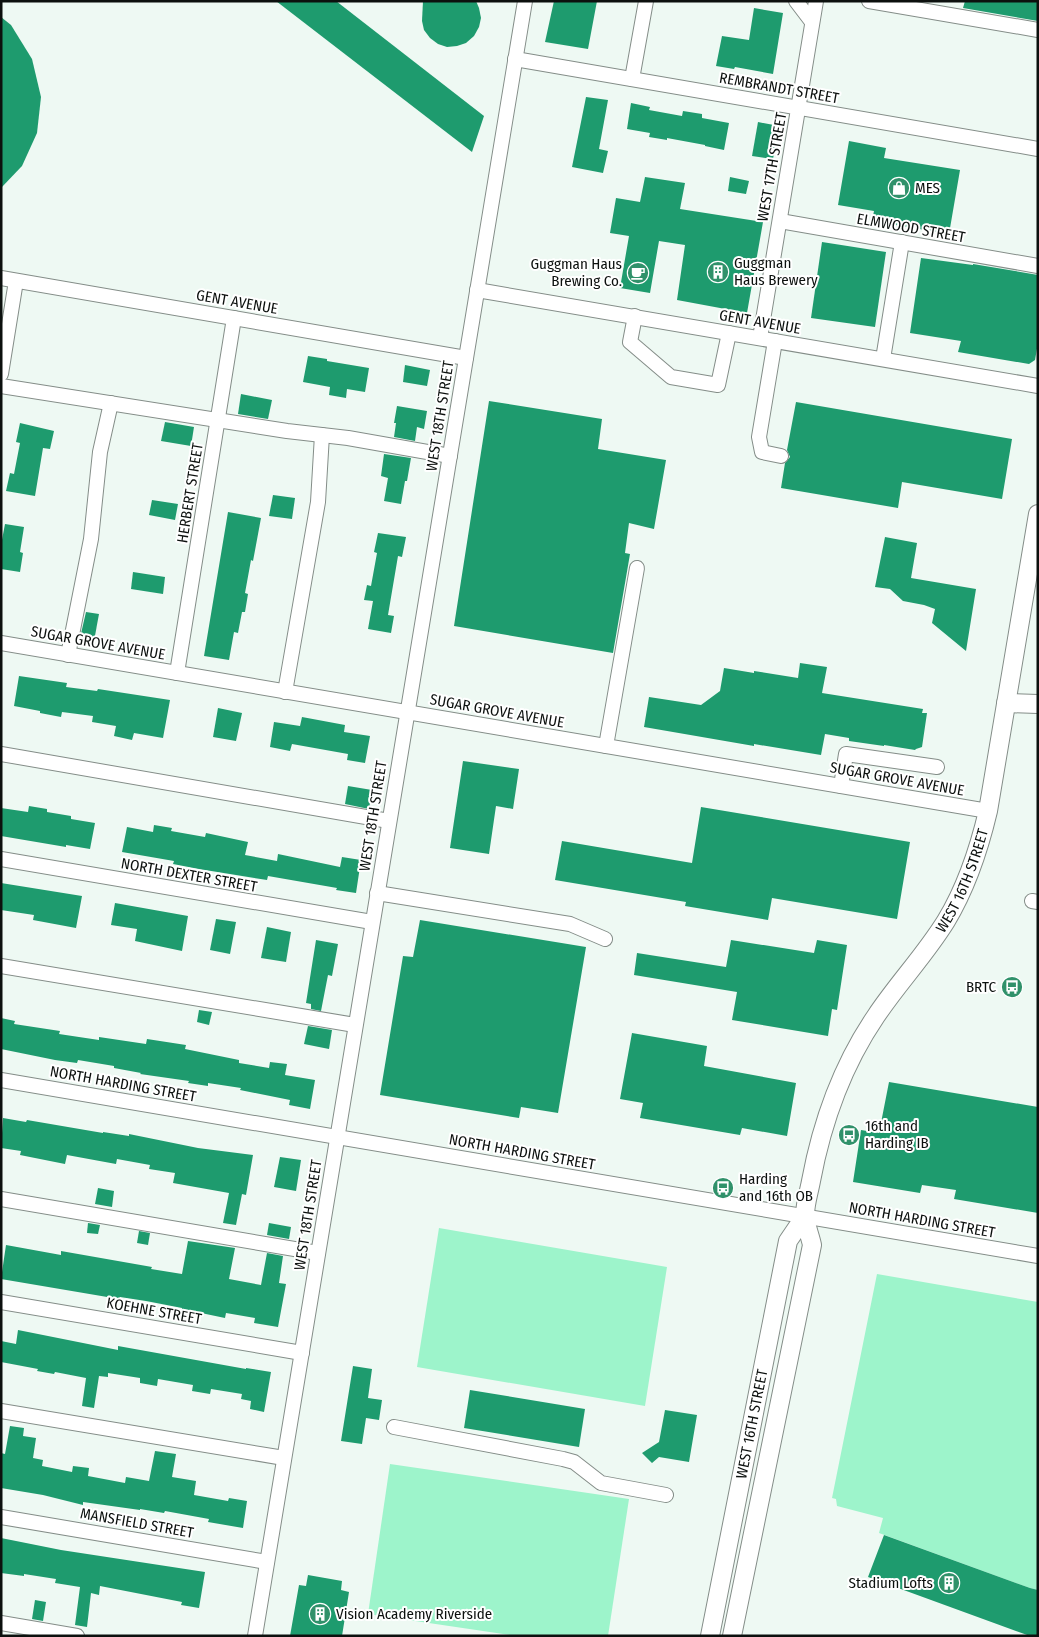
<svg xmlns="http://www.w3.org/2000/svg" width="1039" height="1637" viewBox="0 0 1039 1637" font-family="'Fira Sans Condensed',sans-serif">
<rect width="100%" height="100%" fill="#eef9f3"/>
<g fill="#9df4cb">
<polygon points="439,1228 667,1267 645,1406 417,1367"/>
<polygon points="877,1274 1038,1302 1038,1590 1030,1588 879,1533 883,1518 837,1506 836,1499 832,1498"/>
<polygon points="390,1464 629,1499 608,1636 516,1636 368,1614"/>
</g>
<g fill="#1e9b6e">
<polygon points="276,1 336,1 484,116 472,152"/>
<polygon points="423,1 476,1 479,8 481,18 479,27 474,36 466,43 457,46 447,47 438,44 430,38 424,30 422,21"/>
<polygon points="554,1 597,1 588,49 545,42"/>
<polygon points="965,1 1038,1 1038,21 963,8"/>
<polygon points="754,8 783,13 773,74 735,67 734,69 716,66 722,36 749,40"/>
<polygon points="1,17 11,25 32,59 41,97 37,133 22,166 1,188"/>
<polygon points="586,97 608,100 599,149 608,151 603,173 572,167"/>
<polygon points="631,103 650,107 649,110 682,116 683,111 702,114 702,118 729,123 724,150 705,146 705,145 667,138 667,140 649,137 650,133 627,129"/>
<polygon points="758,122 779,126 773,159 752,156"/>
<polygon points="849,141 886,148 884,158 960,170 949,234 872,221 874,211 838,205"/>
<polygon points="645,177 685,183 680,209 763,222 747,313 677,300 685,245 659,241 650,293 620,288 629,236 610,233 616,198 640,202"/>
<polygon points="730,177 749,181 746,194 728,191"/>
<polygon points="822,242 886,252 875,327 811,318"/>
<polygon points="921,258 973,265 973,264 1038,275 1038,343 1035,360 1029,364 958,352 961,341 910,333"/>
<polygon points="308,356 327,359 327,361 369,368 365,392 347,389 346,398 329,395 330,387 303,382"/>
<polygon points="405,365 430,370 427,386 403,382"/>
<polygon points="241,394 272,400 268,419 238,414"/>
<polygon points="489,401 602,419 598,449 666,460 654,529 629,523 625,553 630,554 613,653 454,626"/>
<polygon points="796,402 1012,439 1002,499 902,482 898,508 781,488 785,463 790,457 787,450"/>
<polygon points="397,406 427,411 424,429 417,427 415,441 394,437 396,423 394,423"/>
<polygon points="165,422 194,427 191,446 161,441"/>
<polygon points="20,423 54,431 50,449 43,448 35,496 6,491 10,473 14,474 20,443 16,442"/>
<polygon points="384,454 411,458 407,481 405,481 401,504 384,501 388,478 381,476"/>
<polygon points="273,495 295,498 292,519 269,516"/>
<polygon points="152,500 178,504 175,520 149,515"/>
<polygon points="228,512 261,518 253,561 251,560 245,593 248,594 245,612 242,612 238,633 234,632 229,660 204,656"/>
<polygon points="5,524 24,527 20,552 23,553 20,572 1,569 1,545"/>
<polygon points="378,533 406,537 402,557 398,556 388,615 394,616 391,633 368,629 373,601 364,600 367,585 371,586 377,553 374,552"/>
<polygon points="885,537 917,543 911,578 976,589 966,651 932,623 935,609 924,605 903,601 890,589 875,587"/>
<polygon points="133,572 165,577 163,594 131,589"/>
<polygon points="86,612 99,614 94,641 80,638"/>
<polygon points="800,663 827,667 822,693 923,709 922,713 927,713 922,747 916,749 915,750 884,745 884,746 849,741 849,738 825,734 821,755 754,744 754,746 644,727 649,697 701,705 720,691 724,668 754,673 754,671 798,678"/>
<polygon points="19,676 67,683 66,687 97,691 98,689 170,700 163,738 134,733 132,740 114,736 116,726 92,722 93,716 62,712 61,717 40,713 40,711 14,706"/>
<polygon points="218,708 242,713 236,741 213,737"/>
<polygon points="302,717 345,725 344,732 370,736 365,763 347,760 348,754 292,744 290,751 270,747 274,722 300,726"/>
<polygon points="463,761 519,769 513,809 496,806 489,854 450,848"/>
<polygon points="348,786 372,790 369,809 345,804"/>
<polygon points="29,806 47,809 47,812 71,816 71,819 95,823 90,849 66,845 66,847 1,836 1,808 28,812"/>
<polygon points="701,807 910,842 897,919 772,898 768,920 685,906 686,902 555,880 562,841 692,863"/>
<polygon points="154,825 172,828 171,831 205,837 206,833 248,842 245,855 277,861 278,854 340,867 342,857 361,860 356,893 336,890 337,888 268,876 267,880 199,869 173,864 174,861 122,852 127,827 153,832"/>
<polygon points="1,883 82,896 76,928 33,920 34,915 1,910"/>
<polygon points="115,903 188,916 182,951 135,941 137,929 111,925"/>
<polygon points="216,919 236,922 230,954 210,950"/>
<polygon points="420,920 586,947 558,1113 521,1107 519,1118 380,1095 403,956 413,957"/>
<polygon points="267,927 291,932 286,962 261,958"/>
<polygon points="316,940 338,944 332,976 328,975 321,1011 311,1009 311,1004 306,1003"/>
<polygon points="731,940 814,953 817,940 847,945 837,1010 832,1009 828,1036 732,1020 737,992 634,975 637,953 726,967"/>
<polygon points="199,1010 212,1012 209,1025 197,1022"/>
<polygon points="1,1018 15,1021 14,1024 60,1031 59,1034 99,1040 99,1037 146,1044 147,1039 186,1045 185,1049 239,1060 239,1063 269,1068 270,1062 287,1064 285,1075 315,1080 310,1109 289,1105 290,1100 240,1090 241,1088 208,1083 208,1086 188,1083 189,1081 140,1074 141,1073 114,1068 114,1066 78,1060 77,1063 55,1060 1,1049"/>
<polygon points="308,1026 332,1030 329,1049 304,1044"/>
<polygon points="632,1033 707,1046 704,1066 796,1083 787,1136 742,1128 740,1135 640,1118 643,1103 620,1099"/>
<polygon points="889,1082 1038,1107 1038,1213 954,1199 956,1190 922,1185 920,1193 853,1182 861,1130 879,1133"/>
<polygon points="3,1118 26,1122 27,1120 103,1133 103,1132 129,1136 129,1134 198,1148 253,1155 246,1195 242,1194 236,1225 223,1223 229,1193 173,1183 175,1173 149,1169 150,1165 117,1159 116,1164 67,1155 65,1164 20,1155 21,1151 1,1148"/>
<polygon points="280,1157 301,1160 296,1191 274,1187"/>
<polygon points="98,1188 114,1191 112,1207 95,1204"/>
<polygon points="88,1223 100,1225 98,1234 87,1233"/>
<polygon points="269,1223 291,1227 289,1239 267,1235"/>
<polygon points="139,1231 150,1233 148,1245 137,1243"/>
<polygon points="188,1241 235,1248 229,1279 261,1285 267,1253 283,1256 279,1283 286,1284 278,1327 254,1323 255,1318 226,1313 225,1318 182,1309 182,1308 146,1301 120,1297 119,1299 1,1279 6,1245 61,1255 61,1251 152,1267 151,1269 182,1274"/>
<polygon points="18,1330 118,1350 118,1346 246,1369 246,1368 271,1372 264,1412 250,1409 251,1401 241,1399 242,1394 211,1389 210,1394 192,1391 193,1385 158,1379 157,1386 140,1383 140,1378 108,1373 108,1377 99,1376 94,1408 82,1406 86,1378 55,1372 54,1374 37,1371 38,1369 1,1362 1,1341 16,1344"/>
<polygon points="353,1366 372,1369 368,1398 382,1400 379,1420 366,1418 362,1444 341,1441"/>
<polygon points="470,1390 585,1409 579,1447 464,1428"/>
<polygon points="665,1410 697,1415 689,1462 659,1457 652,1463 642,1453 659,1442"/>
<polygon points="10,1426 24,1428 23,1436 36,1438 33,1458 43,1460 42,1466 72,1472 73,1466 89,1468 88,1476 125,1483 126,1477 149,1481 155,1451 176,1454 172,1477 196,1481 194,1495 228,1501 229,1498 247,1501 243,1528 208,1522 209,1519 165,1511 164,1513 140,1509 140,1510 83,1502 83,1505 43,1495 1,1488 1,1453 5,1454"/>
<polygon points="884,1535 1030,1588 1038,1590 1038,1636 1030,1636 868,1577"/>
<polygon points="1,1538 61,1550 205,1572 199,1608 181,1605 182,1602 100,1586 99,1595 91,1593 87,1627 75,1625 80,1587 55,1583 56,1579 24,1574 24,1576 1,1573"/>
<polygon points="308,1575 342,1581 341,1590 349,1592 342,1636 290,1636 299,1585 306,1586"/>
<polygon points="35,1600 46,1602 43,1621 32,1619"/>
</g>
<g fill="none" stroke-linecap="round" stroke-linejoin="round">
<g stroke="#848d88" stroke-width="16">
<g id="minor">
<polyline points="796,1 812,22"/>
<polyline points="869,1 1038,30"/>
<polyline points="515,59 1038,149"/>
<polyline points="632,79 646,1"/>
<polyline points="780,221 1038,266"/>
<polyline points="1,278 466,358"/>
<polyline points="477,290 1038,386"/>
<polyline points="635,316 630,342 671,377 718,385 729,333"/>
<polyline points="760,338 816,1"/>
<polyline points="775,341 759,437 762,452 781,456"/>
<polyline points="883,359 902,242"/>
<polyline points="1,374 16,281"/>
<polyline points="1,386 287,431 348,438 450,456"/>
<polyline points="1,643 988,811"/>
<polyline points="68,655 91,539 100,452 111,403"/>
<polyline points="177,673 234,318"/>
<polyline points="285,692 318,502 322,435"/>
<polyline points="606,746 637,568"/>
<polyline points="1,754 389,821"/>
<polyline points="841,786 846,754 937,767"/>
<polyline points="1,859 372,922"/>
<polyline points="377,893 570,924 605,939"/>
<polyline points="1032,901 1038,902"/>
<polyline points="1,966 355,1025"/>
<polyline points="1,1080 1038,1256"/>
<polyline points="1,1199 318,1253"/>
<polyline points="1,1302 302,1353"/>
<polyline points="1,1411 284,1458"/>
<polyline points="394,1427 563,1459 574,1462 601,1483 666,1495"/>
<polyline points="1,1517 267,1562"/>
<polyline points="1,1623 77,1636"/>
<polyline points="255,1636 525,1"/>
</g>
</g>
<g stroke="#848d88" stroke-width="20">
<g id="major">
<polyline points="1006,703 1038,704"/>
<path id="s1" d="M710,1636L788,1241L805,1216"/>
<path id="s2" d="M732,1636L812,1245C810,1235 805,1224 805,1215C805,1204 809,1192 811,1181C822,1122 842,1066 876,1016C898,983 925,955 946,921C966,888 979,849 988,811L1038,514"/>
</g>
</g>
<use href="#minor" stroke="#fff" stroke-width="14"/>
<use href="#major" stroke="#fff" stroke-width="18"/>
</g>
<defs>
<g id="shop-disc" transform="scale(1.125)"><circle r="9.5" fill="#30916a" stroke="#fff"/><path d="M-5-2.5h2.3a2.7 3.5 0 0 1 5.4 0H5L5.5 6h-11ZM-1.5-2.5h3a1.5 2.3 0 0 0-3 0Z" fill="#fff"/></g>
<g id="building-disc" transform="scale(1.125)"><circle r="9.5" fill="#30916a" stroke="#fff"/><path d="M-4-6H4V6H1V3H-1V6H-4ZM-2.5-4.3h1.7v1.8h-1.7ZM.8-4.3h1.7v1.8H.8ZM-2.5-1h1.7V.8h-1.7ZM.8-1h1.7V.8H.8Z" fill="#fff"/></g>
<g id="cafe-disc" transform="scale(1.125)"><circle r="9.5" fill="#30916a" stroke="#fff"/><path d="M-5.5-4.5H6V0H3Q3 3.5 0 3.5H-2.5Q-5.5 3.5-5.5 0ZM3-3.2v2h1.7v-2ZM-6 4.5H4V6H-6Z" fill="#fff"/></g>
<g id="bus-disc" transform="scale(1.125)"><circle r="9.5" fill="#30916a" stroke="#fff"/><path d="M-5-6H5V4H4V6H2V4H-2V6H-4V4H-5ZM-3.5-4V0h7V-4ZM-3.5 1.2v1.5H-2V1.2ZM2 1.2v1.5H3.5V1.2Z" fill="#fff"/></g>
</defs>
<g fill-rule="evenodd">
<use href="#shop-disc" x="899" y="188"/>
<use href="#building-disc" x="718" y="272"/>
<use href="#cafe-disc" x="638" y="273"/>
<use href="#bus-disc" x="1012" y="987"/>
<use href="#bus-disc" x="849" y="1135"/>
<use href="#bus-disc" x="723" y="1188"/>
<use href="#building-disc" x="949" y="1583"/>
<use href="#building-disc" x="320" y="1614"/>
</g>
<g text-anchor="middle" stroke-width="4" stroke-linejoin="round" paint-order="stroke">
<g font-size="15" fill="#0c100e" stroke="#fff">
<text transform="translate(779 88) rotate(10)" y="5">REMBRANDT STREET</text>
<text transform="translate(772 167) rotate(-80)" y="5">WEST 17TH STREET</text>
<text transform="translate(911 228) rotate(10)" y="5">ELMWOOD STREET</text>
<text transform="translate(237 302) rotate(10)" y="5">GENT AVENUE</text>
<text transform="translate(760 322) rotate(10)" y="5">GENT AVENUE</text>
<text transform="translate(440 416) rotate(-81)" y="5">WEST 18TH STREET</text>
<text transform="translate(190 493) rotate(-81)" y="5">HERBERT STREET</text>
<text transform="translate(98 643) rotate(10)" y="5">SUGAR GROVE AVENUE</text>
<text transform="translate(497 711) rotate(10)" y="5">SUGAR GROVE AVENUE</text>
<text transform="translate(897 779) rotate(10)" y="5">SUGAR GROVE AVENUE</text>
<text transform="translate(373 816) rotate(-81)" y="5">WEST 18TH STREET</text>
<text transform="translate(189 875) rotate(10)" y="5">NORTH DEXTER STREET</text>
<text dy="5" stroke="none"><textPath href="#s2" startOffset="805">WEST 16TH STREET</textPath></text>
<text transform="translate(123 1084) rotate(10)" y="5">NORTH HARDING STREET</text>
<text transform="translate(522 1152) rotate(10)" y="5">NORTH HARDING STREET</text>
<text transform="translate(308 1215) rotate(-81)" y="5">WEST 18TH STREET</text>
<text transform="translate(922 1220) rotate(10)" y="5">NORTH HARDING STREET</text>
<text transform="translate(154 1311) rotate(10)" y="5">KOEHNE STREET</text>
<text dy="5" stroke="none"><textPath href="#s1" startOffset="216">WEST 16TH STREET</textPath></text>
<text transform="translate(137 1523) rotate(10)" y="5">MANSFIELD STREET</text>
</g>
<g font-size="15" fill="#0c100e" stroke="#fff" text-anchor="start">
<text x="915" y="193">MES</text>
<text x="734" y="268">Guggman<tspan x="734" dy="17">Haus Brewery</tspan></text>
<text x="622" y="269" text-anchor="end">Guggman Haus<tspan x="622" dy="17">Brewing Co.</tspan></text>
<text x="996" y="992" text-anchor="end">BRTC</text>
<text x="865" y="1131">16th and<tspan x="865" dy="17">Harding IB</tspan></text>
<text x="739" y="1184">Harding<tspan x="739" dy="17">and 16th OB</tspan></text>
<text x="933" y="1588" text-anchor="end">Stadium Lofts</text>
<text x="336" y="1619">Vision Academy Riverside</text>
</g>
</g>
<rect width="1039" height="1637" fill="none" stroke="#0c100e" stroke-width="5"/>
</svg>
